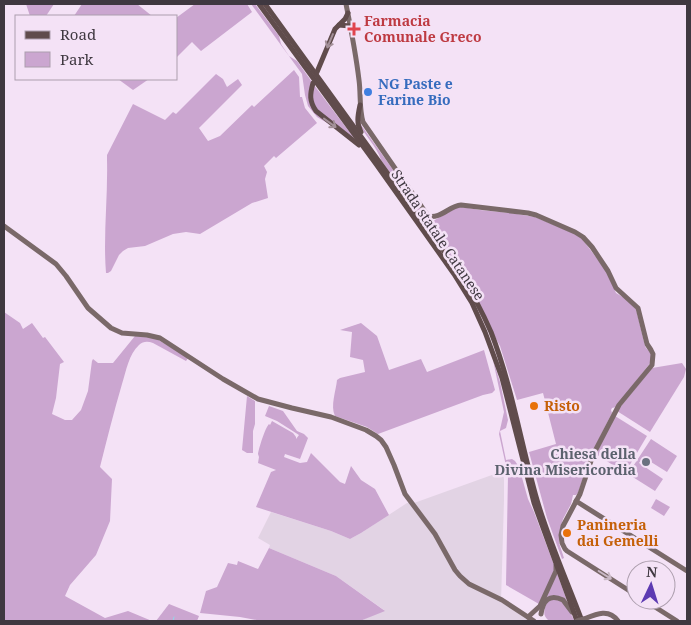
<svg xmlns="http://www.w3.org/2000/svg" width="691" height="625" viewBox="0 0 691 625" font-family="'Noto Serif',serif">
<rect width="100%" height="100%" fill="#f4e2f6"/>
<polygon fill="#e2d3e4" points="503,471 504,480 504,500 501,602 531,621 360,621 384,610 336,576 269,548 270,545 258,538 271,512 331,531 350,539 361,533 407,503 414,503"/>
<g fill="#cba6d0">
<polygon points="26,4 54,4 46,16 30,16"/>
<polygon points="82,4 137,4 152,16 74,16"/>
<polygon points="195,4 247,4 252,12 201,51 192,42 176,58 176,18"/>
<polygon points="251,4 255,4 279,36 281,44 289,56 297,61 312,82 309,99 329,124 317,117 308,106 305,95 302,74"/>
<path d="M294,70L299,77L300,97H302L305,108L317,123L276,158L274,156L264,166L267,172L265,179L268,198L252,203L200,234L186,232L173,234L145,246L128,248L123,251L119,255L111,271L108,273H106C103,236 108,198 107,160V155L133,104L165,120L173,112L176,114L216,74L223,79L227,87L238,79L242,85L199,128L208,141L220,136L252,105L254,107Z"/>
<polygon points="118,79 149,79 133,90"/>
<polygon points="314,85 354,138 318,111 312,100"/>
<path d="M359,122L428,219L433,221L456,208L462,207L480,210L511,213L535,217L580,236L607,272L616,293L626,299L636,309L645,346L646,348L651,353V362L616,407L612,408L611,410L612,413L590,457L578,493L576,495H573L571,504L563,519L560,530L559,543L564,558L562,559L547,518L529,452L556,444L543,393L517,400L500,346L453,260L381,160C377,146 364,136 359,122Z"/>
<path d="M4,312L20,323L23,329L32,323L43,338L45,337L64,362L60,364L56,398L52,414L65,420H72L81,410L88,391L92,361L93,359L98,363H113L135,336L148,337L157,339L188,358L186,361L153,343C148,341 143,341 139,345C129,354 126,371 122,384C114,411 107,439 100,467L112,479L110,521L96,555L70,585L65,596L105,618L128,611L152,621H4Z"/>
<path d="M361,323L377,336L389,370L421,359L427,372L484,350L495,390L492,393L483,395L378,434L367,427L335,416C330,406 336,391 337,380L340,378L365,372L363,360L350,357L352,332L340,330Z"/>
<polygon points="493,360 500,382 508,420 506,428 500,431 506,460 512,459 515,461 519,467 528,499 534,512 554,565 554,572 539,604 506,585 508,475 499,434 504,412"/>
<polygon points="682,363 686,369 684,377 650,432 617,411 652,368"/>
<polygon points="247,396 255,401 255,424 253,431 253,453 247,453 242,450"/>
<path d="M269,406L283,411L297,431L304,434L308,438L300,459L285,454L284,457L300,463L307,462L311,453L340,482L345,484L351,466L361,480L375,489L389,515L361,533L350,539L331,531L256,507L271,472L276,470L258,463L259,457L258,454C259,448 265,428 269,424L270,425L272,421L293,433L296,437V439L299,435L277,421L265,416Z"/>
<polygon points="615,416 647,436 625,473 596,454"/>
<polygon points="651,439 677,456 667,472 643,457 639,463 663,479 655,491 628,474"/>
<polygon points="656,499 670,507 664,516 651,508"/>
<polygon points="269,548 336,576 385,611 360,621 262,621 240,617 200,613 206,591 217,587 228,563 237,565 238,561 258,569"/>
<polygon points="557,573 567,601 563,598 544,601"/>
<path d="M555,598L566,604L574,620L571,621H549C542,615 544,610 547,602Z"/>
<polygon points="169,604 199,616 197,621 156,621"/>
</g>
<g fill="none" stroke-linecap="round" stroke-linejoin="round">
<polyline stroke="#8ed8ea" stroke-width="1" points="173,621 174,617"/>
<g stroke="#7a6969" stroke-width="5">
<path d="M346,4C351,29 356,55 359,80C361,95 359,108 363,122L428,216C441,219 449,206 461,205L528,213L536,215L575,232L583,237L592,247L608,271L616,288L638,308L647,344L651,350L653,354L652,365L619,405L593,455L580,494L563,526L561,535L562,543L565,549L567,551L636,595"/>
<polyline points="4,226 56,264 66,276 88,308 111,328 122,333 147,335 160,338 223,379 258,399 292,408 331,417 366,430 376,436 381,440 386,447 394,465 405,494 435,534 455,570 460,576 469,584 502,600 534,621"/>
<polyline points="576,501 687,571"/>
<polyline points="644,600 677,621"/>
<path d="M541,614C543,601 549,593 563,600L572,612"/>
<polyline points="528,617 540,606 556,571 556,565"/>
<path d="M584,619C596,614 609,608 618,621"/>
</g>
<g stroke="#604c4c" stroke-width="5">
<polyline points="259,4 376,164 454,274 472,303 485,332 502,378 534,503 577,621"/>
<path d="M265,4L459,272C471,291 482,311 491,332C512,386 521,444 537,500C549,541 567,581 582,621"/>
<polyline points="339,25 350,26"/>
<polyline points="317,72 335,29 345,19 348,13"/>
<path d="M313,83C310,94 309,101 316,111L359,145"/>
<path d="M360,105C358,115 356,123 361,132"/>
</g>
<polyline stroke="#7a6969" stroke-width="5" points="577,621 584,619"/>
</g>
<defs><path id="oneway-shaft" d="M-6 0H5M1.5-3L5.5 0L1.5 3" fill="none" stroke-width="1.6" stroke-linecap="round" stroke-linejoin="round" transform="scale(1.25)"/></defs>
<g stroke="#a39098">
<use href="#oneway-shaft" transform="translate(330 41) rotate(113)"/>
<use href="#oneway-shaft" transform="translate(330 123) rotate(36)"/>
</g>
<use stroke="#c9b8c5" href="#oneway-shaft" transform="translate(605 575) rotate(32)"/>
<path fill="#e0444e" stroke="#f4e2f6" stroke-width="2" d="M351.5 21.5h5v5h5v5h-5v5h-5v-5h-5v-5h5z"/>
<circle fill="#3f7fe0" stroke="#f4e2f6" stroke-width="2" cx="368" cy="92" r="5"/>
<g fill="#e8710a" stroke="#f4e2f6" stroke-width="2">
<circle cx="534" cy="406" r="5"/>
<circle cx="567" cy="533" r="5"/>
</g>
<circle fill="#6b7280" stroke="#f4e2f6" stroke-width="2" cx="646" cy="462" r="5"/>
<g text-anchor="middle" stroke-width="5" stroke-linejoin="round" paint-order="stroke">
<g font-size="14" font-weight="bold" fill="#be3a42" stroke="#f4e2f6" text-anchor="start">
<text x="364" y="26">Farmacia<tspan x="364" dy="16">Comunale Greco</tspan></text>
</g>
<g font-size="14" font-weight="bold" fill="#366cbe" stroke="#f4e2f6" text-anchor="start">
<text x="378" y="89">NG Paste e<tspan x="378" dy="16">Farine Bio</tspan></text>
</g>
<g font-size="14" fill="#3f3840" stroke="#f4e2f6">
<text transform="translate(438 235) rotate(56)" y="5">Strada statale Catanese</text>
</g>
<g font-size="14" font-weight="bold" fill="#c56008" stroke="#f4e2f6" text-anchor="start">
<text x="544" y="411">Risto</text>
<text x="577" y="530">Panineria<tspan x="577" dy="16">dai Gemelli</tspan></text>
</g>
<g font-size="14" font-weight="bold" fill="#5b616d" stroke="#f4e2f6" text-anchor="end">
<text x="636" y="459">Chiesa della<tspan x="636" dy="16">Divina Misericordia</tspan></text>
</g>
</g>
<rect width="691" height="625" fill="none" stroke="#3f3840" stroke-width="10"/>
<rect x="15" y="15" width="162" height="65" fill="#f4e2f6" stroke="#ac9ead"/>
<rect x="25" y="31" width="25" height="8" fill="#604c4c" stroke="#ac9ead"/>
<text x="60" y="40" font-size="15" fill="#3f3840">Road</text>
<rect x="25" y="52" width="25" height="15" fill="#cba6d0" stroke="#ac9ead"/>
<text x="60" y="65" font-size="15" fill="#3f3840">Park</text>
<g transform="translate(651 585) rotate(4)"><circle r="24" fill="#f4e2f6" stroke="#ac9ead"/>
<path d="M0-4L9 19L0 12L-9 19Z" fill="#5d3ab2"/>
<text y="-8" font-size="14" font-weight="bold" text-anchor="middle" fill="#3f3840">N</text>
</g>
</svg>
